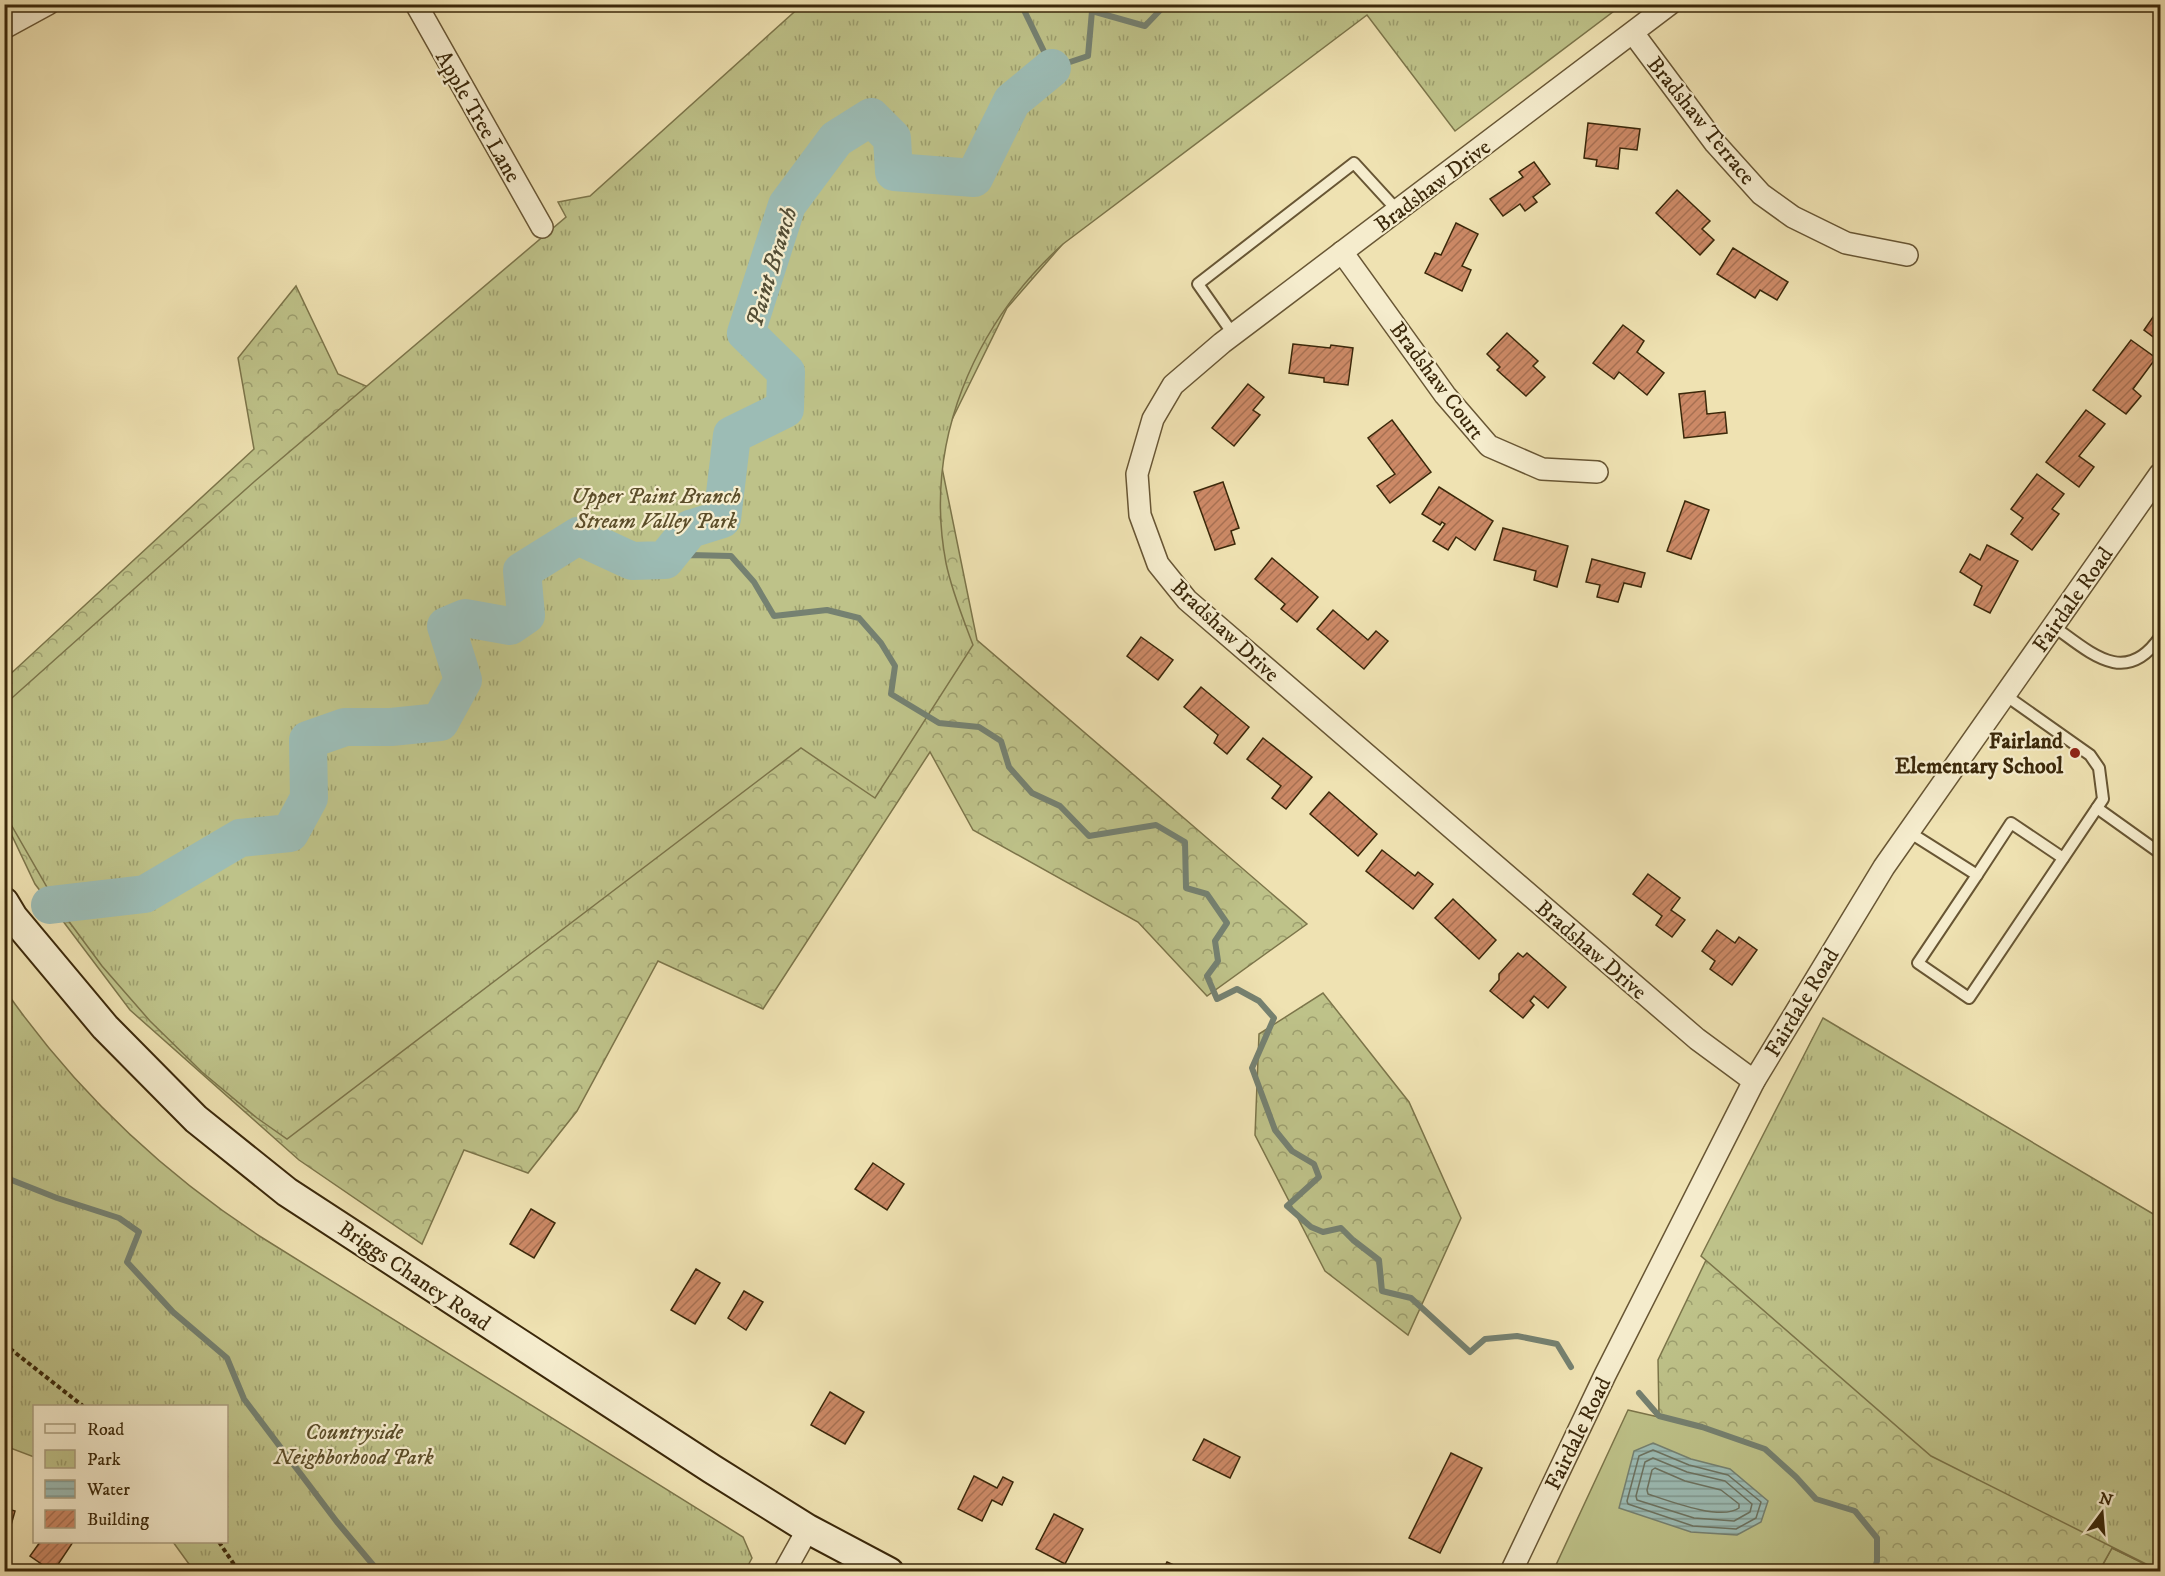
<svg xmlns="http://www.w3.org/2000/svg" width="2165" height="1576" viewBox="0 0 2165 1576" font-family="'IM FELL DW Pica',serif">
<defs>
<pattern id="forest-crowns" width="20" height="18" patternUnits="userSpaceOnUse" patternTransform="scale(1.5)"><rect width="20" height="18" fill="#bec289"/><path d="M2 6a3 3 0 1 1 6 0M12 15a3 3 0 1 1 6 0" fill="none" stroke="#9c9e6e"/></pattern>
<pattern id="park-tufts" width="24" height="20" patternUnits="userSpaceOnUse" patternTransform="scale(1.5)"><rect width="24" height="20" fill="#bec289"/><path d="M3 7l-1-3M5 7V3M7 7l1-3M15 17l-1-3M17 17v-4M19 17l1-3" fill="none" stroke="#9c9e6e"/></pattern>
<pattern id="water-rules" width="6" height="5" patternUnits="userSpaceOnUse" patternTransform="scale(1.5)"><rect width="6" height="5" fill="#9cbcb5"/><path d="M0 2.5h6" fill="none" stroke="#809991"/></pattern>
<pattern id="building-hatch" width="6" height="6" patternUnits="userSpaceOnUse" patternTransform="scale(1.5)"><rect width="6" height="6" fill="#cc8966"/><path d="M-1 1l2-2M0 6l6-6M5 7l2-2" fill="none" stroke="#a77052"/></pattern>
</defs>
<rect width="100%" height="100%" fill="#efe2b2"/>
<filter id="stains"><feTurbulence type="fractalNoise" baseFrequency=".00333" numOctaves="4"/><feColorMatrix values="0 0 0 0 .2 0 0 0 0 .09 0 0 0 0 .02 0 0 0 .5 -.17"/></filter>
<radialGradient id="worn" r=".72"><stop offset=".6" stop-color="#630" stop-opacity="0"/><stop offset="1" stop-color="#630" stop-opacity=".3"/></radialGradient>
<g fill="#bec289" stroke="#7c754a" stroke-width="1.5">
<polygon points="1628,1410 1702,1427 1765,1449 1796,1477 1816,1499 1855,1511 1877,1538 1877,1561 1874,1571 1569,1572 1556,1565"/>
<polygon points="2112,1548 2159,1571 2099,1572"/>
</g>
<g fill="url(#forest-crowns)" stroke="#7c754a" stroke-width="1.5">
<polygon points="1121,177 1007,308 938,448 977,640 1307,924 1207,996 1138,922 973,830 930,752 763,1009 658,961 577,1111 528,1173 464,1150 422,1244 299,1160 130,1010 35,884 5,821 5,679 254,449 238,358 296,286 338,374 398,400"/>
<polygon points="1323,993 1409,1102 1461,1218 1408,1335 1325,1271 1255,1135 1259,1034"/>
<polygon points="1813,1038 2160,1218 2160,1571 2112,1548 2099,1571 1874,1571 1877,1561 1877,1538 1855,1511 1816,1499 1796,1477 1765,1449 1702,1427 1659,1416 1658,1360"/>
</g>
<g fill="url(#park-tufts)" stroke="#7c754a" stroke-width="1.5">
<path d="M802,5H1622L1455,131L1367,15L1063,244C974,325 923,442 946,563C952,592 963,618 973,645L875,798L801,748L287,1139L257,1118L202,1072L150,1021L102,966L59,908L5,814L4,705L255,481L566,217L558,202L590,196Z"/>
<path d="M5,990C74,1089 160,1171 261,1237L743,1537L752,1558L745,1571H194L173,1542H226V1406H34V1457L5,1446Z"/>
<polygon points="1823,1018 2160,1218 2160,1571 1931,1456 1701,1256"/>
</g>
<polygon fill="url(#water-rules)" stroke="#758171" stroke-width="1.5" points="1653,1443 1691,1459 1730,1469 1768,1501 1761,1522 1737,1535 1691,1532 1619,1508 1634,1451"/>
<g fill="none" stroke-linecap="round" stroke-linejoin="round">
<g stroke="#6c7260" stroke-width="1.5">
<polygon points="1653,1450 1689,1465 1728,1475 1761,1502 1756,1518 1736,1529 1693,1526 1628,1504 1627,1501 1639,1456"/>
<polygon points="1653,1458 1687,1472 1725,1481 1752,1504 1750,1512 1734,1521 1694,1518 1637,1500 1636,1496 1645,1462"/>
<path d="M1655,1468L1685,1481L1721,1490L1739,1504V1508C1721,1521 1669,1501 1648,1494L1647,1490L1652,1470Z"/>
</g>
<g stroke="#758171" stroke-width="6">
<polyline points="1021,4 1052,68 1088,56 1092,11 1145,26 1166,4"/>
<polyline points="1229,4 1231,7 1234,4"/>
<polyline points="665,560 690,555 731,556 754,582 774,616 827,610 859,618 881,643 895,666 891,694 939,723 979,727 1001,741 1009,767 1032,793 1060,806 1089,836 1156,825 1185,842 1186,888 1207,894 1227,923 1215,941 1218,961 1207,976 1217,999 1237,989 1259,1001 1274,1018 1252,1068 1275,1130 1292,1151 1314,1164 1319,1177 1287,1206 1311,1227 1323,1232 1341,1228 1353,1240 1379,1260 1382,1291 1411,1298 1470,1352 1485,1339 1517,1336 1557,1344 1571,1367"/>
<polyline points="4,1177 57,1198 119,1218 139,1232 127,1262 173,1312 227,1358 244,1399 337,1522 379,1572"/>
<polyline points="1639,1393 1659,1416 1702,1427 1765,1449 1796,1477 1816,1499 1855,1511 1877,1538 1877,1561 1874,1572"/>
</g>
<polyline stroke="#9cbcb5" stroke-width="38" points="50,905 145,894 240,838 290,833 309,798 308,740 345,727 391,727 440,722 463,680 446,626 465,618 510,626 526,615 522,571 578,536 632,561 665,560 690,529 722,519 732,435 785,409 786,372 746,333 787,205 836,139 871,117 892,138 894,172 974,178 1012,101 1052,68"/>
</g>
<g fill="url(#building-hatch)" stroke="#3b280a" stroke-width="1.5">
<polygon points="1588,123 1640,129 1637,150 1620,148 1618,169 1596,166 1597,160 1584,158"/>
<polygon points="1534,162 1550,184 1533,197 1537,202 1525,211 1520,204 1503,216 1490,199 1523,177 1519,172"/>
<polygon points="1677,190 1710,221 1702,229 1714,240 1700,255 1656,213"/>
<polygon points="1456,223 1478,234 1462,266 1471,270 1462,291 1425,273 1435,253 1441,255"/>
<polygon points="1733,248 1788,282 1777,300 1760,290 1755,298 1717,274"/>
<polygon points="2160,307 2160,342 2144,330"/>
<polygon points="1623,325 1644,341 1637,352 1664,373 1647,395 1619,372 1614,379 1593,363"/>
<polygon points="1507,333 1538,361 1533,366 1545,377 1526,396 1497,370 1500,367 1487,354"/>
<polygon points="2131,340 2156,358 2133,389 2141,396 2126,414 2093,390"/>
<polygon points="1293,344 1330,348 1331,345 1353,348 1348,385 1324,382 1324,378 1289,373"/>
<polygon points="1248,384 1264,397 1253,410 1260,415 1234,446 1212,428"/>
<polygon points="1705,391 1707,414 1725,412 1727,433 1684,438 1679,394"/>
<polygon points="2086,410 2105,424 2079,456 2094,467 2079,487 2046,462"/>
<polygon points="1392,420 1431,472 1390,503 1377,486 1395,474 1368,438"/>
<polygon points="2037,474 2064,494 2052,509 2059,514 2032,550 2011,534 2023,518 2011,509"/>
<polygon points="1223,482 1239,528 1231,531 1235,544 1215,550 1194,492"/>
<polygon points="1439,487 1493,521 1475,550 1456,537 1448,550 1433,541 1445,524 1442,522 1440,525 1422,514"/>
<polygon points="1685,501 1709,510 1691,559 1667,551"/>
<polygon points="1503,528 1568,546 1557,587 1534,580 1536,571 1494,560"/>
<polygon points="1987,545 2018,561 1990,613 1974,605 1982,586 1960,572 1970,554 1980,560"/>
<polygon points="1272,558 1318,597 1297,622 1281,609 1285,604 1255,579"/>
<polygon points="1592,559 1645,573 1641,587 1624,583 1618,602 1597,597 1600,585 1586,582"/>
<polygon points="1333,610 1368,640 1376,631 1388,641 1364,669 1317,629"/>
<polygon points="1141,637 1173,660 1158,680 1127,656"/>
<polygon points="1201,687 1249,727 1227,754 1214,743 1218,735 1184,707"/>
<polygon points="1263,738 1312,777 1286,809 1272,798 1281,786 1247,759"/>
<polygon points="1329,792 1377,834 1358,856 1310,814"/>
<polygon points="1382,850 1415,876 1418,872 1433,884 1413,909 1366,871"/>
<polygon points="1648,874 1680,898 1671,910 1685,920 1672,937 1656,925 1662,916 1633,894"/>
<polygon points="1453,899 1496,940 1479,959 1435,918"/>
<polygon points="1717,930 1735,943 1739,937 1757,950 1732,985 1710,969 1715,961 1702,951"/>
<polygon points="1518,953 1523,957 1527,953 1566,987 1548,1008 1534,996 1530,1001 1534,1005 1523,1018 1490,991 1499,980 1499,974"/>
<polygon points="873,1163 904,1184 887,1210 855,1189"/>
<polygon points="531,1209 555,1223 534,1258 510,1244"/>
<polygon points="696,1269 720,1283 695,1324 671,1310"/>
<polygon points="744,1291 763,1302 746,1330 728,1318"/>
<polygon points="830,1392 864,1412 845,1444 811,1425"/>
<polygon points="1204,1439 1240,1457 1230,1478 1193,1460"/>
<polygon points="1451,1453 1482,1468 1440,1553 1409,1538"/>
<polygon points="974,1476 997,1488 1003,1477 1013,1482 1002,1505 992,1500 982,1521 958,1509"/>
<polygon points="4,1508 15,1511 6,1543 4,1543"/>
<polygon points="1054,1514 1083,1529 1065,1564 1036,1549"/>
<polygon points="40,1542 73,1542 53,1572 30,1556"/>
<polygon points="1167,1562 1187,1571 1162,1572"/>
</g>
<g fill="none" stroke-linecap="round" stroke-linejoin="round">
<g stroke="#685634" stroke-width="14">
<g id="lane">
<polyline points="1233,334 1198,284 1354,163 1397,210"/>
<path d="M2053,626C2090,652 2125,688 2160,637"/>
<polyline points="2097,808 2160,853"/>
<polyline points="1909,832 1977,875 1918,963 1969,998 2103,799 2099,768 2090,755 2005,695"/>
<polyline points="1977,875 2011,823 2063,858"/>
</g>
</g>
<g stroke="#685634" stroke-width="24">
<g id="street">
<polyline points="416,4 542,227"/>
<polyline points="1670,4 1222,343 1173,385 1153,419 1137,474 1140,515 1158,564 1187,600 1697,1039 1754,1081"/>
<polyline points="4,28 48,4"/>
<polyline points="1633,33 1715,143 1761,194 1793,217 1846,243 1907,255"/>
<polyline points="1342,252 1445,395 1489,446 1542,469 1597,472"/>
<polyline points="784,1572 808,1529"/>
<polyline points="1511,1572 1605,1375 1754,1081 1884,867 2160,474"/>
</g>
</g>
<g stroke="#3b280a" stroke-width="32">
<polyline id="secondary" points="4,902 13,917 105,1027 196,1119 287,1192 712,1469 808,1529 889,1572"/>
</g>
<g stroke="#3b280a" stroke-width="4" stroke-dasharray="4.5 3" stroke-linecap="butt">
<polyline points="4,1344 83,1406"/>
<polyline points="219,1542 239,1572"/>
</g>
<use href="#lane" stroke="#f5eccd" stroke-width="10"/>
<use href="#street" stroke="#f5eccd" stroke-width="21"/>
<use href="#secondary" stroke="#f5eccd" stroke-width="28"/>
</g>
<circle fill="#8f2418" stroke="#f5eccd" stroke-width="2" cx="2075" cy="753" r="6"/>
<g text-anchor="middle" stroke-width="4.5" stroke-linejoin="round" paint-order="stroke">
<g font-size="22" fill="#3b280a" stroke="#f5eccd">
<text transform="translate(479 116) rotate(60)" y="8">Apple Tree Lane</text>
<text transform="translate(1702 120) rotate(51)" y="8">Bradshaw Terrace</text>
<text transform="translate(1432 185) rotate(-37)" y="8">Bradshaw Drive</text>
<text transform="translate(1438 380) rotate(53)" y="8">Bradshaw Court</text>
<text transform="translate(2072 599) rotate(-55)" y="8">Fairdale Road</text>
<text transform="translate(1226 630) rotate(43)" y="8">Bradshaw Drive</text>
<text transform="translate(1592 949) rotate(41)" y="8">Bradshaw Drive</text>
<text transform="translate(1801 1002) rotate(-59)" y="8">Fairdale Road</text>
<text transform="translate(415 1275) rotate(34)" y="8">Briggs Chaney Road</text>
<text transform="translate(1577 1433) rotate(-64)" y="8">Fairdale Road</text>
</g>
<g font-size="22" font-style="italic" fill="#5c4e2a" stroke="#f5eccd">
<text x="656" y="503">Upper Paint Branch<tspan x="656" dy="25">Stream Valley Park</tspan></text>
<text x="354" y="1439">Countryside<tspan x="354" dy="25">Neighborhood Park</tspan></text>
</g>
<g font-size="22" font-weight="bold" fill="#3b280a" stroke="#f5eccd" text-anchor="end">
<text x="2063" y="748">Fairland<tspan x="2063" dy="25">Elementary School</tspan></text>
</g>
<g font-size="24" font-style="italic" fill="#534d35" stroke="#f5eccd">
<text transform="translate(771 267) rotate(-73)" y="8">Paint Branch</text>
</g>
</g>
<rect width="2165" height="1576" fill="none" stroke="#efe2b2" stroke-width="24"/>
<rect x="6" y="6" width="2153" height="1564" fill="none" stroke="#3b280a" stroke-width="3"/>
<rect x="12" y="12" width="2141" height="1552" fill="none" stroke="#3b280a" stroke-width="1.5"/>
<rect x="33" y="1405" width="195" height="138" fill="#f5eccd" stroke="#ab9e7f" stroke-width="1.5"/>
<rect x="45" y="1424" width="30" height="9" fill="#f5eccd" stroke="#ab9e7f" stroke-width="1.5"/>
<text x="87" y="1435" font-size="18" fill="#3b280a">Road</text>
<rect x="45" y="1450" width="30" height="18" fill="url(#park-tufts)" stroke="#ab9e7f" stroke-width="1.5"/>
<text x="87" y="1465" font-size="18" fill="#3b280a">Park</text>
<rect x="45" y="1480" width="30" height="18" fill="url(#water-rules)" stroke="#ab9e7f" stroke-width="1.5"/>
<text x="87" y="1495" font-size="18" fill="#3b280a">Water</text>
<rect x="45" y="1510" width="30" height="18" fill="url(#building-hatch)" stroke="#ab9e7f" stroke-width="1.5"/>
<text x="87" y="1525" font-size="18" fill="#3b280a">Building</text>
<g transform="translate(2102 1513) rotate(16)" stroke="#f5eccd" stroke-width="4.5" paint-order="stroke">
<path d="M0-4.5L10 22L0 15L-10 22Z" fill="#3b280a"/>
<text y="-9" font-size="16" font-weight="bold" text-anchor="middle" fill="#3b280a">N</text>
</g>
<rect width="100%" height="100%" filter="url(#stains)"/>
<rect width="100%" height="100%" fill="url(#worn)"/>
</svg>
